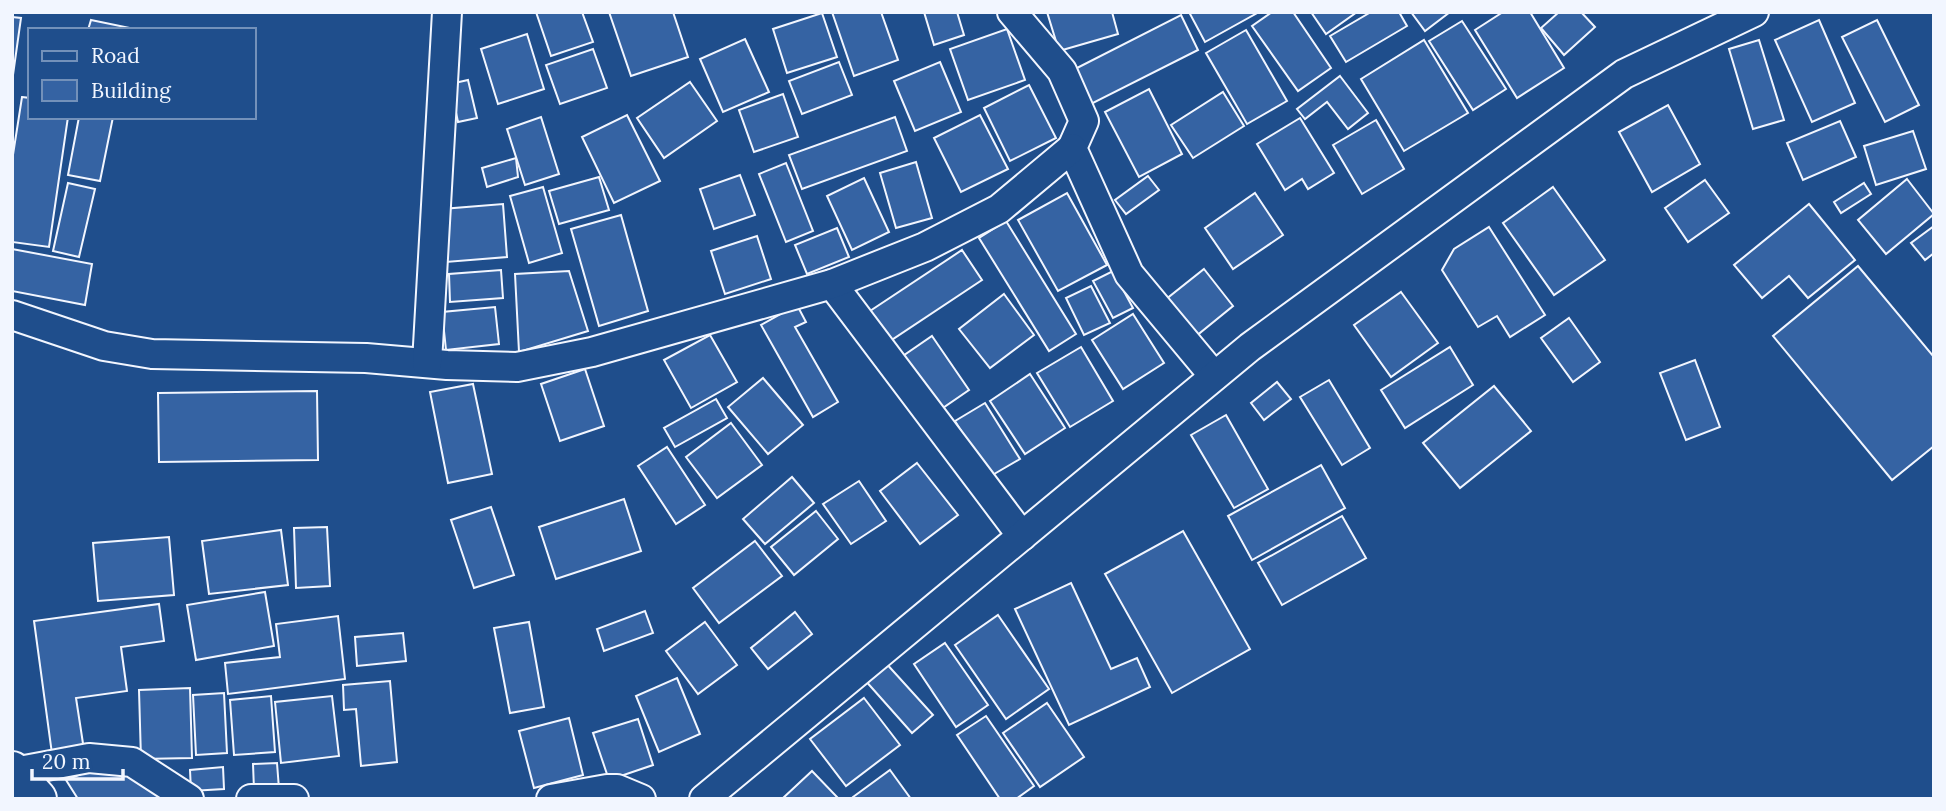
<svg xmlns="http://www.w3.org/2000/svg" width="1946" height="811" viewBox="0 0 1946 811" font-family="Lora,serif">
<rect width="100%" height="100%" fill="#1f4e8c"/>
<g fill="#3563a3" stroke="#f2f6ff" stroke-width="2">
<polygon points="536,12 582,12 593,42 551,56"/>
<polygon points="609,12 673,12 688,57 631,76"/>
<polygon points="832,12 881,12 898,60 854,76"/>
<polygon points="924,12 957,12 964,35 934,45"/>
<polygon points="1047,12 1112,12 1118,34 1059,51"/>
<polygon points="1189,12 1259,12 1205,42"/>
<polygon points="1272,12 1293,12 1331,68 1298,91 1252,26"/>
<polygon points="1311,12 1357,12 1326,34"/>
<polygon points="1371,12 1399,12 1407,26 1346,62 1330,36"/>
<polygon points="1411,12 1450,12 1425,31"/>
<polygon points="1503,12 1530,12 1564,68 1517,98 1475,30"/>
<polygon points="1559,12 1581,12 1595,27 1564,55 1541,28"/>
<polygon points="822,13 837,57 787,73 773,29"/>
<polygon points="1181,15 1198,50 1091,104 1073,70"/>
<polygon points="12,17 21,18 12,82"/>
<polygon points="91,20 130,28 130,30 88,30"/>
<polygon points="1819,20 1855,103 1812,122 1775,40"/>
<polygon points="1877,20 1919,105 1885,122 1842,37"/>
<polygon points="1462,21 1506,89 1473,110 1429,41"/>
<polygon points="1007,29 1025,80 968,100 950,49"/>
<polygon points="1246,30 1287,101 1247,124 1206,53"/>
<polygon points="527,34 544,89 498,104 481,49"/>
<polygon points="745,39 769,92 723,112 700,59"/>
<polygon points="1424,40 1468,113 1404,151 1361,79"/>
<polygon points="1759,40 1784,120 1753,129 1729,49"/>
<polygon points="593,49 607,88 560,104 546,65"/>
<polygon points="839,62 852,95 802,114 789,81"/>
<polygon points="940,62 961,112 915,131 894,81"/>
<polygon points="1340,76 1368,113 1348,129 1327,102 1305,119 1297,109"/>
<polygon points="468,80 477,118 458,122 450,84"/>
<polygon points="690,82 717,121 664,158 637,118"/>
<polygon points="1029,85 1056,138 1010,161 984,108"/>
<polygon points="1149,89 1182,154 1139,177 1105,112"/>
<polygon points="1223,92 1244,126 1193,158 1171,125"/>
<polygon points="783,94 798,137 754,152 739,110"/>
<polygon points="22,97 30,98 30,117 68,117 49,247 12,242 12,161"/>
<polygon points="1668,105 1700,164 1652,192 1619,132"/>
<polygon points="627,115 660,181 614,203 582,137"/>
<polygon points="980,115 1008,169 961,192 934,138"/>
<polygon points="79,117 113,117 100,181 68,175"/>
<polygon points="541,117 559,174 525,185 507,129"/>
<polygon points="895,117 907,151 802,189 789,155"/>
<polygon points="1300,118 1334,173 1308,189 1302,179 1285,190 1257,144"/>
<polygon points="1376,120 1404,169 1362,194 1333,145"/>
<polygon points="1840,121 1856,157 1803,180 1787,143"/>
<polygon points="1913,131 1926,169 1876,185 1864,146"/>
<polygon points="516,158 518,177 487,187 482,168"/>
<polygon points="916,162 932,218 896,228 880,173"/>
<polygon points="786,163 813,231 786,242 759,174"/>
<polygon points="740,175 755,215 714,229 700,189"/>
<polygon points="1148,176 1159,190 1126,214 1115,200"/>
<polygon points="599,177 609,210 559,224 549,191"/>
<polygon points="864,178 889,232 852,250 827,196"/>
<polygon points="1907,179 1934,214 1886,254 1858,220"/>
<polygon points="1705,180 1729,213 1688,242 1665,208"/>
<polygon points="68,183 95,189 79,257 53,251"/>
<polygon points="1864,183 1871,194 1841,213 1834,202"/>
<polygon points="543,187 562,253 529,263 510,196"/>
<polygon points="1553,187 1605,260 1554,295 1503,223"/>
<polygon points="1067,193 1107,265 1058,291 1018,220"/>
<polygon points="1255,193 1283,235 1233,269 1205,228"/>
<polygon points="503,204 507,257 446,262 442,209"/>
<polygon points="1809,204 1855,260 1808,298 1789,276 1762,298 1734,265"/>
<polygon points="621,215 648,311 599,326 571,229"/>
<polygon points="1006,221 1076,334 1049,351 979,238"/>
<polygon points="1934,226 1934,253 1925,260 1911,243"/>
<polygon points="1489,227 1545,315 1510,337 1497,316 1478,327 1442,270 1454,249"/>
<polygon points="837,228 849,257 807,274 795,245"/>
<polygon points="757,236 771,279 725,294 711,251"/>
<polygon points="12,249 92,264 85,305 12,291"/>
<polygon points="962,250 982,280 887,343 867,313"/>
<polygon points="1858,266 1934,357 1934,446 1892,480 1773,336"/>
<polygon points="1204,269 1233,306 1190,341 1160,304"/>
<polygon points="501,270 503,298 450,302 449,274"/>
<polygon points="569,271 588,331 519,352 515,274"/>
<polygon points="1113,271 1133,308 1113,318 1093,281"/>
<polygon points="1091,286 1110,323 1084,335 1066,298"/>
<polygon points="1401,292 1438,343 1391,377 1354,325"/>
<polygon points="1004,294 1034,335 990,368 959,329"/>
<polygon points="797,305 806,322 795,327 838,402 813,417 761,325"/>
<polygon points="495,307 499,344 446,350 442,312"/>
<polygon points="1133,314 1164,363 1123,389 1092,340"/>
<polygon points="1569,318 1600,362 1573,382 1541,338"/>
<polygon points="710,335 737,382 691,408 664,360"/>
<polygon points="932,336 969,390 934,414 897,360"/>
<polygon points="1081,347 1113,401 1070,427 1037,373"/>
<polygon points="1450,347 1473,385 1405,428 1381,390"/>
<polygon points="1695,360 1720,427 1686,440 1660,373"/>
<polygon points="585,369 604,426 560,441 541,384"/>
<polygon points="1030,374 1065,428 1025,454 990,401"/>
<polygon points="763,378 803,425 768,454 728,407"/>
<polygon points="1329,380 1370,448 1342,465 1300,397"/>
<polygon points="1277,382 1291,399 1264,420 1251,403"/>
<polygon points="473,384 492,474 448,483 430,392"/>
<polygon points="1494,386 1531,431 1460,488 1423,443"/>
<polygon points="317,391 318,460 159,462 158,393"/>
<polygon points="716,399 727,418 675,447 664,428"/>
<polygon points="985,403 1020,459 989,477 955,421"/>
<polygon points="1226,415 1268,489 1234,508 1191,435"/>
<polygon points="731,423 762,465 717,498 686,457"/>
<polygon points="667,447 705,505 676,524 638,466"/>
<polygon points="917,463 958,515 920,544 880,491"/>
<polygon points="1321,465 1345,508 1252,560 1228,516"/>
<polygon points="792,477 814,503 765,544 743,519"/>
<polygon points="859,481 886,521 851,544 823,504"/>
<polygon points="624,499 641,551 556,579 539,527"/>
<polygon points="491,507 514,575 474,588 451,520"/>
<polygon points="816,511 838,539 794,575 771,547"/>
<polygon points="1342,516 1366,558 1282,605 1258,563"/>
<polygon points="327,527 330,586 296,588 294,528"/>
<polygon points="281,530 288,585 209,594 202,541"/>
<polygon points="1183,531 1250,649 1172,693 1105,574"/>
<polygon points="169,537 174,595 98,601 93,543"/>
<polygon points="755,541 782,576 719,623 693,588"/>
<polygon points="1071,583 1111,669 1137,658 1150,687 1069,725 1015,609"/>
<polygon points="265,592 274,646 196,660 187,605"/>
<polygon points="159,604 164,641 121,647 127,691 76,698 84,750 52,754 34,621"/>
<polygon points="645,611 653,633 604,651 597,629"/>
<polygon points="795,612 812,634 768,669 751,648"/>
<polygon points="998,615 1049,689 1006,719 955,645"/>
<polygon points="338,616 345,679 228,694 225,663 280,657 276,624"/>
<polygon points="529,622 544,707 510,713 494,628"/>
<polygon points="705,622 737,665 698,694 666,651"/>
<polygon points="403,633 406,661 357,666 355,637"/>
<polygon points="945,643 988,705 956,727 914,664"/>
<polygon points="884,661 933,715 912,733 864,679"/>
<polygon points="677,678 700,734 659,752 636,696"/>
<polygon points="390,681 397,762 361,766 356,709 344,710 343,685"/>
<polygon points="190,688 192,758 141,759 139,690"/>
<polygon points="224,693 227,753 196,755 193,695"/>
<polygon points="271,696 275,752 234,755 230,700"/>
<polygon points="332,696 339,756 281,763 275,702"/>
<polygon points="864,698 900,745 846,786 810,739"/>
<polygon points="1047,703 1084,757 1040,787 1003,733"/>
<polygon points="986,716 1034,786 1016,799 1000,799 957,735"/>
<polygon points="569,718 583,775 534,788 519,731"/>
<polygon points="638,719 653,765 609,780 593,733"/>
<polygon points="277,763 279,789 254,790 253,764"/>
<polygon points="106,764 145,782 161,799 78,799 66,780"/>
<polygon points="223,767 224,789 191,791 190,770"/>
<polygon points="890,770 911,799 854,799 853,797"/>
<polygon points="812,771 838,798 782,799"/>
</g>
<g fill="none" stroke-linecap="round" stroke-linejoin="round">
<g stroke="#f2f6ff" stroke-width="32">
<g id="street">
<polyline points="1012,12 1062,71 1084,121 1072,148 1129,274 1214,376"/>
<polyline points="832,284 1022,536"/>
<polyline points="12,315 104,346 152,354 366,358 447,365 517,367 592,352 832,284 925,247 999,209 1072,148"/>
<polyline points="427,363 447,12"/>
<polyline points="14,772 89,758 132,762 189,799"/>
<polyline points="251,799 294,799"/>
<polyline points="551,799 607,789 617,789 641,799"/>
<polyline points="704,799 1250,347 1624,74 1754,12"/>
</g>
</g>
<g stroke="#f2f6ff" stroke-width="42">
<polyline id="secondary" points="12,771 37,799"/>
</g>
<use href="#street" stroke="#1f4e8c" stroke-width="28"/>
<use href="#secondary" stroke="#1f4e8c" stroke-width="38"/>
</g>
<rect width="1946" height="811" fill="none" stroke="#f2f6ff" stroke-width="28"/>
<rect x="28" y="28" width="228" height="91" fill="#1f4e8c" stroke="#7391ba" stroke-width="2"/>
<rect x="42" y="51" width="35" height="10" fill="#1f4e8c" stroke="#7391ba" stroke-width="2"/>
<text x="91" y="63" font-size="21" fill="#f2f6ff">Road</text>
<rect x="42" y="80" width="35" height="21" fill="#3563a3" stroke="#7391ba" stroke-width="2"/>
<text x="91" y="98" font-size="21" fill="#f2f6ff">Building</text>
<path d="M32 769v10h91v-10" fill="none" stroke="#f2f6ff" stroke-width="3.5"/>
<text x="42" y="769" font-size="21" fill="#f2f6ff" stroke="#1f4e8c" stroke-width="5" paint-order="stroke">20 m</text>
</svg>
